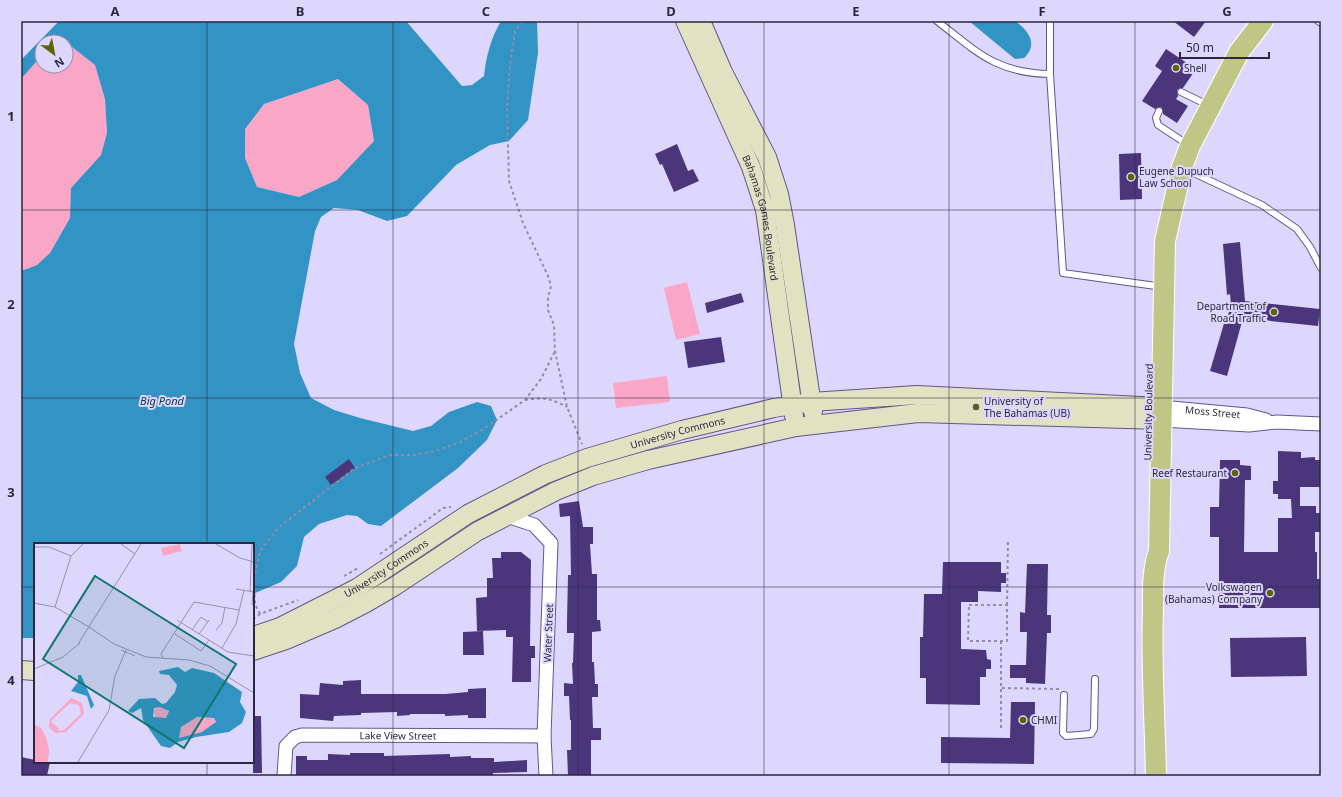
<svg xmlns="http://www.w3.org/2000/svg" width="1342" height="797" viewBox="0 0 1342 797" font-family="'Noto Sans',sans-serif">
<rect width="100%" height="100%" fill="#ded7fd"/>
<g fill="#f9a6c7">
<polygon points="72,47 95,65 105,99 107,133 101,155 71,188 70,218 50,253 37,265 21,271 21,79 36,62 42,60 42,66 66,66 66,49"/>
<polygon points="338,79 368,105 374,141 337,180 299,197 257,187 245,158 244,129 264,104"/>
<polygon points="687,282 700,334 676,340 664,288"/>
<polygon points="667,376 670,402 616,408 613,383"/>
</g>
<g fill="#3294c4" fill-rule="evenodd">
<path d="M59,21H406L462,86L472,85L484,76C486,57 491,38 501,21H537L538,53L528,120L509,141L490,145L456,165L407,216L387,221L358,210L334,208L321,217L315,231L294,344L300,373L311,398L334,410L360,418L413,431L431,426L449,412L477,402L491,406L497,420L487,440L458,468L381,526L368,524L357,516L347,515L319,524L304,537L297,566L281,582L253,594V544H35V638H21V271L37,265L50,253L70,218L71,188L101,155L107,133L105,99L95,65L72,47L66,49V42H42V60L36,62L21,79V60ZM338,79L368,105L374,141L337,180L299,197L257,187L245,158V129L264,104Z"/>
<path d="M969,21H1015C1028,30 1039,44 1024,58L1015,59Z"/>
</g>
<g fill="#4b367c">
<polygon points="1173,21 1206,21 1194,37"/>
<polygon points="1166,49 1196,69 1183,88 1180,88 1177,90 1178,96 1176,99 1188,106 1177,123 1163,114 1163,110 1161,107 1155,109 1142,101 1162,71 1155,66"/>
<polygon points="677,144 688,171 693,169 699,181 674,192 662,164 660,165 655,154"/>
<polygon points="1141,153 1142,199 1120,200 1119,154"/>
<polygon points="1240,242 1245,301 1320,309 1318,326 1243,318 1227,376 1210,371 1225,320 1226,321 1231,306 1230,294 1227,295 1223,244"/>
<polygon points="741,293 744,302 707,313 705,303"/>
<polygon points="721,337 725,362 688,368 684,342"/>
<polygon points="1278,451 1301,452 1301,458 1315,457 1315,460 1321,460 1321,487 1300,487 1300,506 1316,506 1316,513 1321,513 1321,532 1315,532 1315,552 1317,552 1317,579 1321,579 1321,608 1219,608 1219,537 1210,537 1210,507 1219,507 1220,460 1240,460 1240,465 1251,466 1251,480 1245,480 1244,552 1278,552 1278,518 1292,518 1291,499 1278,499 1278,494 1273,494 1273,481 1278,481"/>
<polygon points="349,459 355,468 331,485 325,477"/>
<polygon points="579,501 583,527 593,527 593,544 590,544 592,574 597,574 597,620 600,620 601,631 592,632 592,662 594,662 595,684 598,684 598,697 592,697 593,728 601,728 601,740 591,740 591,776 568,776 567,750 571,750 571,720 570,720 569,696 564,696 564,683 573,684 572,663 573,663 574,633 567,633 567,621 568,575 571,575 570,516 560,517 559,504"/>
<polygon points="501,552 521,552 531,560 530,646 535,646 535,658 531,658 531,682 512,682 513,637 506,637 506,630 477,631 476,598 487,597 487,578 493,578 492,558 501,558"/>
<polygon points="943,562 1001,562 1001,573 1006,573 1006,583 1001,583 1001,592 978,591 978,602 961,602 961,649 986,650 987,659 991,660 991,669 986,669 986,677 980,677 980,705 926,704 926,678 920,678 920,637 923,637 924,594 942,594"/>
<polygon points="1027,564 1048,564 1047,615 1051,615 1051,633 1047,633 1045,684 1026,683 1026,678 1010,678 1010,665 1026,665 1027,632 1020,632 1020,612 1025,613"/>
<polygon points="483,631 484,655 463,655 463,632"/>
<polygon points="1306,637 1307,676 1231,677 1230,638"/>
<polygon points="361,680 361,694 445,694 468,692 468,689 486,688 486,718 468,718 468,715 445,716 445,714 410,714 410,715 397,716 397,712 361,713 361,715 334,716 333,721 300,718 300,694 319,695 320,683 343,685 343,681"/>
<polygon points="1011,702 1035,702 1034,764 941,763 941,737 1010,738"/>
<polygon points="253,716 261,716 262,773 253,773"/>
<polygon points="350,753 384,753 384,756 450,754 450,757 471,756 471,758 494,758 494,762 527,760 527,772 493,773 493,776 296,776 296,756 307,756 307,760 328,760 328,754 350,755"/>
<polygon points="21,757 35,760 35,762 50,762 47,776 21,775"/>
</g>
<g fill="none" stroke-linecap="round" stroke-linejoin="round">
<g stroke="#62558b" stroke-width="8">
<g id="lane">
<path d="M937,21C977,52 996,73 1050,74"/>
<polyline points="1050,21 1050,74 1063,273 1156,286"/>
<polyline points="1318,21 1321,23"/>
<polyline points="1181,92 1208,105"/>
<polyline points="1159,111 1156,118 1158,125 1187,144"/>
<polyline points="1185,169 1262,205 1297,229 1310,247 1321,268"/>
<polyline points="1064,695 1063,733 1066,736 1091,734 1094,729 1095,679"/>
</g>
</g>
<g stroke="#62558b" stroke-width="15">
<g id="street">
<path id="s1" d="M1161,407L1247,415L1266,420"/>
<polyline points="1161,420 1249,425 1277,422 1321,424"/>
<polyline points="507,516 534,525 551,543 544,736 546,776"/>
<path id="s2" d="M284,776L286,746L295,737L302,735L544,736"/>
</g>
</g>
<g stroke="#62558b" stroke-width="20">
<g id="secondary">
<path id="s3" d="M685,21L751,167L765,210L794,416"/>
<polyline points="701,21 723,72 767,157 779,194 785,225 813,412"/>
<path id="s4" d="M253,636L280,627L357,588L468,514L546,474L587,458L682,430L774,408L811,402L917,395L1161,407"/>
<polyline points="253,651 286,640 335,619 366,603 395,586 478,531 556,491 593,476 648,460 796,427 918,413 1161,420"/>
<polyline points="21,670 35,671"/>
</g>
</g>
<g stroke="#fff" stroke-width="22">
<path id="primary" d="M1156,776C1155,721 1151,666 1153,611C1153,590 1152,570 1159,551L1165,241L1182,167L1190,146L1239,52L1263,21"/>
</g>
<g stroke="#928cac" stroke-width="2" stroke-dasharray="3 3" stroke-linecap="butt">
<polyline points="522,21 515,32 510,65 507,109 509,181 523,223 548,276 551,286 548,298 548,310 554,325 555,351 567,407 582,444"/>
<path d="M525,400C543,397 550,398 567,407"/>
<polyline points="380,554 435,514 443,508 451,507"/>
<polyline points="344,576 358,568"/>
<polygon points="969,605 1007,605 1007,641 968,641"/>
<polyline points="1007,605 1008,539"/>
<polyline points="260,614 255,604 254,579 260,551 278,528 355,468 390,455 415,455 435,451 460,442 482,430 525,400 541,379 555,351"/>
<polyline points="253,619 260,614 298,600"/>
<polyline points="1001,641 1001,728"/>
<polyline points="1002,688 1059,689"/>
</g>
<use href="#lane" stroke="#fff" stroke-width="6"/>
<use href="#street" stroke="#fff" stroke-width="13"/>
<use href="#secondary" stroke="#e0e2c2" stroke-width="18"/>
<use href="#primary" stroke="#c0c686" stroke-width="20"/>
</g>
<path fill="none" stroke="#2c273e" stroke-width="1" stroke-opacity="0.55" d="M207,21V544M393,21V776M578,21V776M764,21V776M949,21V776M1135,21V776M21,210H1321M21,398H1321M21,587H35M253,587H1321M207,762V776"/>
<g fill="#5d6401" stroke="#ded7fd" stroke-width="1.5">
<circle cx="1176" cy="68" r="4"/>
<circle cx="1131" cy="177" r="4"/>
<circle cx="1274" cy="312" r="4"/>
<circle cx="976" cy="407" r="4"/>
<circle cx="1235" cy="473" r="4"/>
<circle cx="1270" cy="593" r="4"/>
<circle cx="1023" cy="720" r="4"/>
</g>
<g text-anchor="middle" stroke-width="4" stroke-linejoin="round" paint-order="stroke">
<g font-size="10" fill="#2c273e" stroke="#ded7fd" text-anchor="start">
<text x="1184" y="72">Shell</text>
<text x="1139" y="175">Eugene Dupuch<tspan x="1139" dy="12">Law School</tspan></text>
<text x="1266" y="310" text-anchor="end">Department of<tspan x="1266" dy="12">Road Traffic</tspan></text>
<text x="984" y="405">University of<tspan x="984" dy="12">The Bahamas (UB)</tspan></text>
<text x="1227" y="477" text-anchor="end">Reef Restaurant</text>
<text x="1262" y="591" text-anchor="end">Volkswagen<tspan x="1262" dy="12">(Bahamas) Company</tspan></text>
<text x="1031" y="724">CHMI</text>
</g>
<g font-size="10" fill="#2c273e" stroke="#ded7fd">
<text dy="4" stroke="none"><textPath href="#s3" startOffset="212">Bahamas Games Boulevard</textPath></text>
<text transform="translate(1148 412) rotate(-89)" y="4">University Boulevard</text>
<text dy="4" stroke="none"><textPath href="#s1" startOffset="52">Moss Street</textPath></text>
<text dy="4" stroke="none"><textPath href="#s4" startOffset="474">University Commons</textPath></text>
<text dy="4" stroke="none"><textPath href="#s4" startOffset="150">University Commons</textPath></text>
<text transform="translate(548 633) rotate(-88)" y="4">Water Street</text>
<text dy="4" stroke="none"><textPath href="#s2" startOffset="146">Lake View Street</textPath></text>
</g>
<g font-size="11" font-style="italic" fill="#073246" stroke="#ded7fd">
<text x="162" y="405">Big Pond</text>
</g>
</g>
<g transform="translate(34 543)">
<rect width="220" height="220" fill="#ded7fd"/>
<path d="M146,1L148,8L129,13L127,5ZM37,155L48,160L50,171L32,189L21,190L15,184L16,176ZM36,160L45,162L47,171L30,187L23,188L25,186L19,180L18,182V177ZM120 170a7 7 0 1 1 14 0a7 7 0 1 1-14 0ZM173,174L182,176L179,184L153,195H145V187L149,182L161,175ZM0,181L7,185L12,194L15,206L14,219H0Z" fill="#f9a6c7" fill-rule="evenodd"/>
<path d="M144,124L151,129L158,125L180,130L208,149L206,159L212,169L208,180L195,189L162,194L144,199L136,205L127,203L109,177L107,165L98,170L94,168L105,156L121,155L128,161L132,160L141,149L143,142L135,132L126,131L125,128ZM126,164L135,168L132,175L119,174L120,165ZM163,174L180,175L182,179L168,189L145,195L147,184ZM44,132H47L60,162L57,166L53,153L37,148L44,139Z" fill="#3294c4" fill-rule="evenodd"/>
<path fill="none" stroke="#9791b1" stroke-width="1" d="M87,1L101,11M182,1L206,15L220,19M0,4H15L37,13M37,13L49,1M202,46L220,49M216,48L218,1M0,60L21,64L55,84M218,62L219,49M21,64L37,13M143,77L194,109L220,113M55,84L80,101L112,114L155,117L176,123L220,150M158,87L167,74L174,79M182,87L188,80L191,64M141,91L167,108L175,97M165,91L175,77M44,101L107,1M188,105L202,81L210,47M87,107L101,113M129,115L127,111L160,59L205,67M0,126L29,114L46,100M44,219L75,167L81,133L92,107"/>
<path fill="#0f766e" fill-opacity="0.15" stroke="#0f766e" stroke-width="2" d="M61,33L202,121L150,205L9,116Z"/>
<rect width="220" height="220" fill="none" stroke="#2c273e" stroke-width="2"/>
</g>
<rect width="1342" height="797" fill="none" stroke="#ded7fd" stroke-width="44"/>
<g transform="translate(54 54) rotate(148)"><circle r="19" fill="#ded7fd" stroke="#9791b1"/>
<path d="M0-3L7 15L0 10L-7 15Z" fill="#5d6401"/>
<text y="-6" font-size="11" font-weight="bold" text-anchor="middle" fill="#2c273e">N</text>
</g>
<path d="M1180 52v6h89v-6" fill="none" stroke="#2c273e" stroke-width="2"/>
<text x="1186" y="52" font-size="12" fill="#2c273e" stroke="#ded7fd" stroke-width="3" paint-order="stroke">50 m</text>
<rect x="22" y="22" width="1298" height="753" fill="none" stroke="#2c273e" stroke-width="1.5"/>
<g font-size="13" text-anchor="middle" font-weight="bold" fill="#2c273e">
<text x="115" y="16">A</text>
<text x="300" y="16">B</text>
<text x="486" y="16">C</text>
<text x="671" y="16">D</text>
<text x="856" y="16">E</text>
<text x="1042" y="16">F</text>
<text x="1227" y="16">G</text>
<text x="11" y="121">1</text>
<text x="11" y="309">2</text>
<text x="11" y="497">3</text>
<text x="11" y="685">4</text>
</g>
</svg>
